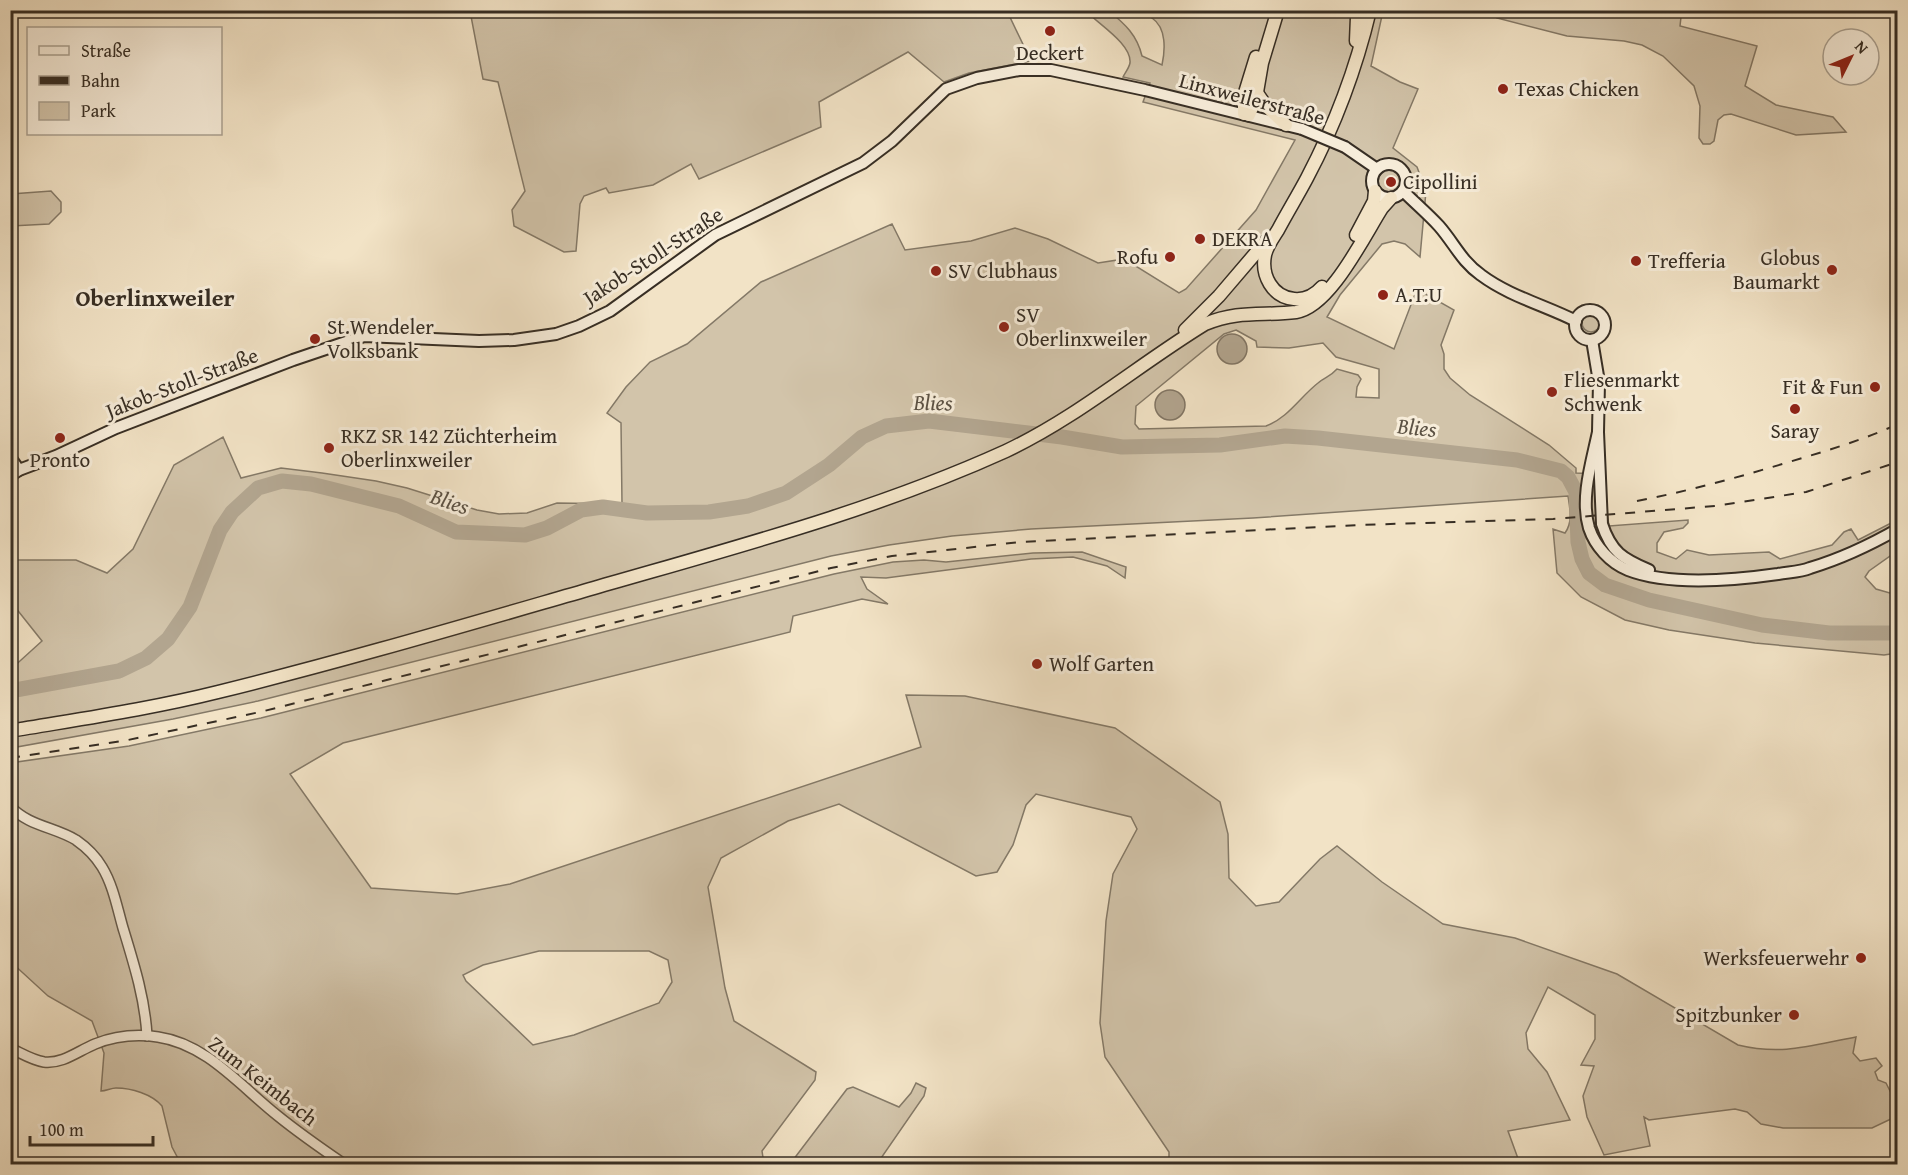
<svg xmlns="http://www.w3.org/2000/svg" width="1908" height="1175" viewBox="0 0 1908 1175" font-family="'Gentium Book Plus',serif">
<rect width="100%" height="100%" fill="#f2e3c6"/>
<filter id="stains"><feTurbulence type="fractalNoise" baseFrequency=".00333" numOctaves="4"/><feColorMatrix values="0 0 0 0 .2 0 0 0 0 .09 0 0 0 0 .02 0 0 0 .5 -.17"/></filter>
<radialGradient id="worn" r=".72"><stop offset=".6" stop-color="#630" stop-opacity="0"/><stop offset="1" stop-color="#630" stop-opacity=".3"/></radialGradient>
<g fill="#d2c4aa" stroke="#847967" stroke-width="1.5" fill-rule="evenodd">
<polygon points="1499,10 1661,10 1681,17 1680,26 1757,46 1745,86 1776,105 1833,117 1846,132 1796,135 1731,114 1724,115 1718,120 1714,141 1710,144 1703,144 1699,138 1700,106 1694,86 1663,56 1642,45 1624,41 1567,36 1497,18"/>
<polygon points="470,11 1007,11 1031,61 969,73 944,82 908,52 819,102 821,127 699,179 691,164 653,185 609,193 606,188 584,196 580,204 576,251 564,252 514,226 512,210 525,191 498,82 483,79"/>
<path d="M1086,11H1109C1125,24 1137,35 1142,56L1162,65C1165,51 1167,28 1152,18C1147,15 1144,15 1140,11H1383L1371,66L1400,82L1418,89L1393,148L1417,167L1426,191L1420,257L1405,244L1394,241L1382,244L1340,295L1327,317L1394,349L1417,289L1454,310L1441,345L1444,354V369L1450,378L1470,395L1549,445L1576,468V473L1604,474V491L1609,526L1688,520V523L1683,528L1664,532L1657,543V552L1676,559L1687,550L1709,555L1769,552L1780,559L1832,545L1844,532L1851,529L1858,540L1897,520V551L1869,571L1865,577L1876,589L1897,595V653L1884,655L1755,643L1669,630L1625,620L1581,597L1557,573L1553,529L1565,533C1573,522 1570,509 1568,496L1253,518L1031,529L952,536L889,545L831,556L258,701L173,719L11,748L10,670L42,641L11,602V560H76L107,573L133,549L174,465L223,437L241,478L281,468L322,473L376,481L407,488L477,510L499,514L527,513L557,503L622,504L621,423L607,413L626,387L650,362L687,344L761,282L892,224L905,250L971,241L1015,228L1048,239L1098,263L1117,260L1118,255L1179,293L1186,289L1256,210L1295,140L1143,102L1150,83L1123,77C1125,73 1129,68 1130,63C1132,44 1098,24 1086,11ZM1236,330L1256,341L1257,347L1289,348L1323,343L1336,357L1379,369V398L1356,397L1357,387L1361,379L1358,375L1337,369C1330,377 1325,377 1318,383C1300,397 1288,418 1266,426L1139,429L1135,424L1136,406L1224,334Z"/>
<polygon points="51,191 61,202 61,212 49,224 11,226 11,194"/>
<circle cx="1591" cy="323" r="9"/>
<path d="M1082,552L1126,567L1125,578L1107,566L1073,557L1031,559L886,578L861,577L867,589L888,604L862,599L793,616L790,632L343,743L290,774L371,888L457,894L510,884L921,747L906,695L965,696L1115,728L1220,802L1228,834L1229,878L1256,906L1279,902L1320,859L1337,846L1382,882L1443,924L1515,938L1617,974L1738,1045C1783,1056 1812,1045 1856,1037L1853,1053L1860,1061L1876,1058L1882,1066L1875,1072L1878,1080L1886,1083L1891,1093L1893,1118L1872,1128H1783L1761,1124L1747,1112L1735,1109L1649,1120L1644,1117L1650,1146L1604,1155L1587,1117L1583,1096L1594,1066L1581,1065L1595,1039V1015L1548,987L1526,1033L1528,1049L1547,1072L1570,1120L1508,1131L1520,1164H1166L1169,1161V1152L1105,1057L1100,1023L1106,921L1113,874L1137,829L1131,817L1036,794L1026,805L1013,845L997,872L976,876L839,804L788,821L721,858L708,887L725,988L734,1021L816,1072L815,1080L762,1151L764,1164H181L172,1147L162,1106C152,1094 131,1088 116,1088C111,1088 106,1091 101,1091L104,1053L92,1021L48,996L11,962L10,763L129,746L261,718L834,574L893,562L924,560L946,562L1033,553ZM539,951H649L668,960L672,982L659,1003L574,1035L533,1045L466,981L463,975L483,965Z"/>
<polygon points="916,1083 926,1088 924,1096 877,1164 790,1164 847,1089 853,1087 899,1107 911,1093"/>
</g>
<g fill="#b2a58f" stroke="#817564" stroke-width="1.5">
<circle cx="1232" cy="349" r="15"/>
<circle cx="1170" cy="405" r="15"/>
</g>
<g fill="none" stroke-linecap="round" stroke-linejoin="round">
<polyline stroke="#b2a58f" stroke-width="15" points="10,691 119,671 146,658 168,639 190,607 220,530 232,512 258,488 282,481 311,484 399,506 456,532 525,535 547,528 581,510 603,507 647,513 709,512 748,506 786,493 829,465 862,437 886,426 929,421 1062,437 1122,447 1220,445 1285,436 1318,438 1517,460 1561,471 1568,477 1576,492 1578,542 1582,559 1589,573 1605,585 1649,600 1762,625 1829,633 1898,633"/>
<g stroke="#665b4c" stroke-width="12">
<g id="tertiary">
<path d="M10,806C28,826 55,827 76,840C86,847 96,857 102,867C113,885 117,907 123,928C134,964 145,999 147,1036"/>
<path d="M10,1048C21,1053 32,1060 44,1062C63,1064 78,1051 95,1044C115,1036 137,1034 158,1037C207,1044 241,1087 278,1116C299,1133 322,1149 344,1164"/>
</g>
</g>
<g stroke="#372e24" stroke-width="14">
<g id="secondary">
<polyline points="1345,147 1377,169"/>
<circle cx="1389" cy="181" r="17"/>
<path d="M1403,191C1415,203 1428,214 1439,226C1454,243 1462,262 1481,275C1509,296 1544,305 1576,321"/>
<circle cx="1590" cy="325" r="15"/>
<path d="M1592,340L1599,382L1598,432L1602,524C1611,552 1623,559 1649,570"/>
<path d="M1598,432C1592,461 1580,498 1589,528C1595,546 1610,563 1628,570C1669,586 1736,580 1778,574C1789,572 1800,572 1810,568C1840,559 1870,545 1898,529"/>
<polyline points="10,457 19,470"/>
<polyline points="10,476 19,470 56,456 116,428 293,360 364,336 479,341 514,340 556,334 579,326 610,311 715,235 863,163 892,141 946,89 977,78 1019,70 1051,70 1145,90 1302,129"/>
</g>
</g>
<g stroke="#372e24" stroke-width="15">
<g id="trunk">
<polyline points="1355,10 1357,17 1356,41"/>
<polyline points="1257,93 1266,106 1286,125"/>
<polyline points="1244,114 1244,96 1256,57"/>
<polyline points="1249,115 1256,98 1262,63 1278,10"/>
<polyline points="1356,235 1374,201 1375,191"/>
<path d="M1322,287C1315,295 1305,300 1294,299C1272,297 1261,275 1265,255C1267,246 1273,238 1278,230C1287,213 1298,195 1307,178C1335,125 1356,69 1370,10"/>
<polyline points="1185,330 1219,296 1266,241"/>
<path d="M10,731C80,719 150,709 218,692C344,661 469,624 594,588C732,548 874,511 1006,451C1078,417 1138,365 1205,324C1239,310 1262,316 1296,312C1330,307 1364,236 1382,208L1391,198"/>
</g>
</g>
<use href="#tertiary" stroke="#f7edda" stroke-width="9"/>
<use href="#secondary" stroke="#f7edda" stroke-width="10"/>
<use href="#trunk" stroke="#f2e3c6" stroke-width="12"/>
<g stroke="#372e24" stroke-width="2" stroke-dasharray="10 10" stroke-linecap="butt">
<path d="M1637,501C1689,491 1739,477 1789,462C1826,451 1863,440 1898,424"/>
<polyline points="10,758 128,740 260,712 831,568 892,556 1020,542 1359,525 1553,519 1715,506 1806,492 1898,462"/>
</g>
<g stroke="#372e24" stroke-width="14" stroke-linecap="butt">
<polyline id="secondary-bridge" points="1302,129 1345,147"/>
</g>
<use href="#secondary-bridge" stroke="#f7edda" stroke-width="10"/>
</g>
<g fill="#8f2418" stroke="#f7edda" stroke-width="2">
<circle cx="1050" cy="31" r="6"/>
<circle cx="1503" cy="89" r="6"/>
<circle cx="1391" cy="182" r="6"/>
<circle cx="1200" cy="239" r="6"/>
<circle cx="1170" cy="257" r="6"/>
<circle cx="1636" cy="261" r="6"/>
<circle cx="1832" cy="270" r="6"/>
<circle cx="936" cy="271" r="6"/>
<circle cx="1383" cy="295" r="6"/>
<circle cx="1004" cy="327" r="6"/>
<circle cx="315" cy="339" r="6"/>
<circle cx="1875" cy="387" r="6"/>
<circle cx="1552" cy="392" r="6"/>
<circle cx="1795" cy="409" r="6"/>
<circle cx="60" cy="438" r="6"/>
<circle cx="329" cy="448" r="6"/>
<circle cx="1037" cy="664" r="6"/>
<circle cx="1861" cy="958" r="6"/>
<circle cx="1794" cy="1015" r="6"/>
</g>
<g text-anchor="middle" stroke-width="6" stroke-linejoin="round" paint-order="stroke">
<g font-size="21" fill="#372e24" stroke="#f7edda" text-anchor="start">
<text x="1050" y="60" text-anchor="middle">Deckert</text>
<text x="1515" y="96">Texas Chicken</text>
<text x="1403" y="189">Cipollini</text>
<text x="1212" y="246">DEKRA</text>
<text x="1158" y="264" text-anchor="end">Rofu</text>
<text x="1820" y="265" text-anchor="end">Globus<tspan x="1820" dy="24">Baumarkt</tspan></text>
<text x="1648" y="268">Trefferia</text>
<text x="948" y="278">SV Clubhaus</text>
<text x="1395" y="302">A.T.U</text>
<text x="1016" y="322">SV<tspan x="1016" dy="24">Oberlinxweiler</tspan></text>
<text x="327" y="334">St.Wendeler<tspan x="327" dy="24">Volksbank</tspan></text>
<text x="1564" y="387">Fliesenmarkt<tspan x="1564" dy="24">Schwenk</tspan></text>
<text x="1863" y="394" text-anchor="end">Fit &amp; Fun</text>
<text x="1795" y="438" text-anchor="middle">Saray</text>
<text x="341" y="443">RKZ SR 142 Züchterheim<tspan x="341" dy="24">Oberlinxweiler</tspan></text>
<text x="60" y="467" text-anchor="middle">Pronto</text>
<text x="1049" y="671">Wolf Garten</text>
<text x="1849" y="965" text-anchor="end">Werksfeuerwehr</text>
<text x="1782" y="1022" text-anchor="end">Spitzbunker</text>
</g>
<g font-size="21" fill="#372e24" stroke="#f7edda">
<text transform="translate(1252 99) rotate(15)" y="7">Linxweilerstraße</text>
<text transform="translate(653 256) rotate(-33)" y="7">Jakob-Stoll-Straße</text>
<text transform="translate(182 383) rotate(-21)" y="7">Jakob-Stoll-Straße</text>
<text transform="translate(263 1081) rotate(38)" y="7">Zum Keimbach</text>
</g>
<g font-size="22" font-style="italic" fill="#5c5244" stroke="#f7edda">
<text transform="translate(933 402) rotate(1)" y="8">Blies</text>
<text transform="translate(1417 427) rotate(6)" y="8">Blies</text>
<text transform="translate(450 501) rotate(19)" y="8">Blies</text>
</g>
<g font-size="24" font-weight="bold" fill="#372e24" stroke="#f7edda">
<text x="155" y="306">Oberlinxweiler</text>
</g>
</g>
<rect width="1908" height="1175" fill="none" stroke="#f2e3c6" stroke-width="36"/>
<rect x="12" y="12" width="1884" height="1151" fill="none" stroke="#372e24" stroke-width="3"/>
<rect x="18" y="18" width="1872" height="1139" fill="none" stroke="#372e24" stroke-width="1.5"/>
<rect x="27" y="27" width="195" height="108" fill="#f7edda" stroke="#aaa191" stroke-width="1.5"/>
<rect x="39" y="46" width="30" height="9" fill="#f7edda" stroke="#aaa191" stroke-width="1.5"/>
<text x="81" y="57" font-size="18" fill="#372e24">Straße</text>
<rect x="39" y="76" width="30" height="9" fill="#372e24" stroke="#aaa191" stroke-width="1.5"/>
<text x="81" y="87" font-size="18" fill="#372e24">Bahn</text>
<rect x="39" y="102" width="30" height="18" fill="#d2c4aa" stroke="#aaa191" stroke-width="1.5"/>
<text x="81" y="117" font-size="18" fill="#372e24">Park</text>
<g transform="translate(1851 57) rotate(47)"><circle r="28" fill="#f7edda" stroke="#aaa191" stroke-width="1.5"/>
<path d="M0-4.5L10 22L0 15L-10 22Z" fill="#8f2418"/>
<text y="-9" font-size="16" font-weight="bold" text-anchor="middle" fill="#372e24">N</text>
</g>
<path d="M30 1136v9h123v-9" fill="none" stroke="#372e24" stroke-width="3"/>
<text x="39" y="1136" font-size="18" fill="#372e24" stroke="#f7edda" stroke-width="4.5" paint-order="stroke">100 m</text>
<rect width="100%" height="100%" filter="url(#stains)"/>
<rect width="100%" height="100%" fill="url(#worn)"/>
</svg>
